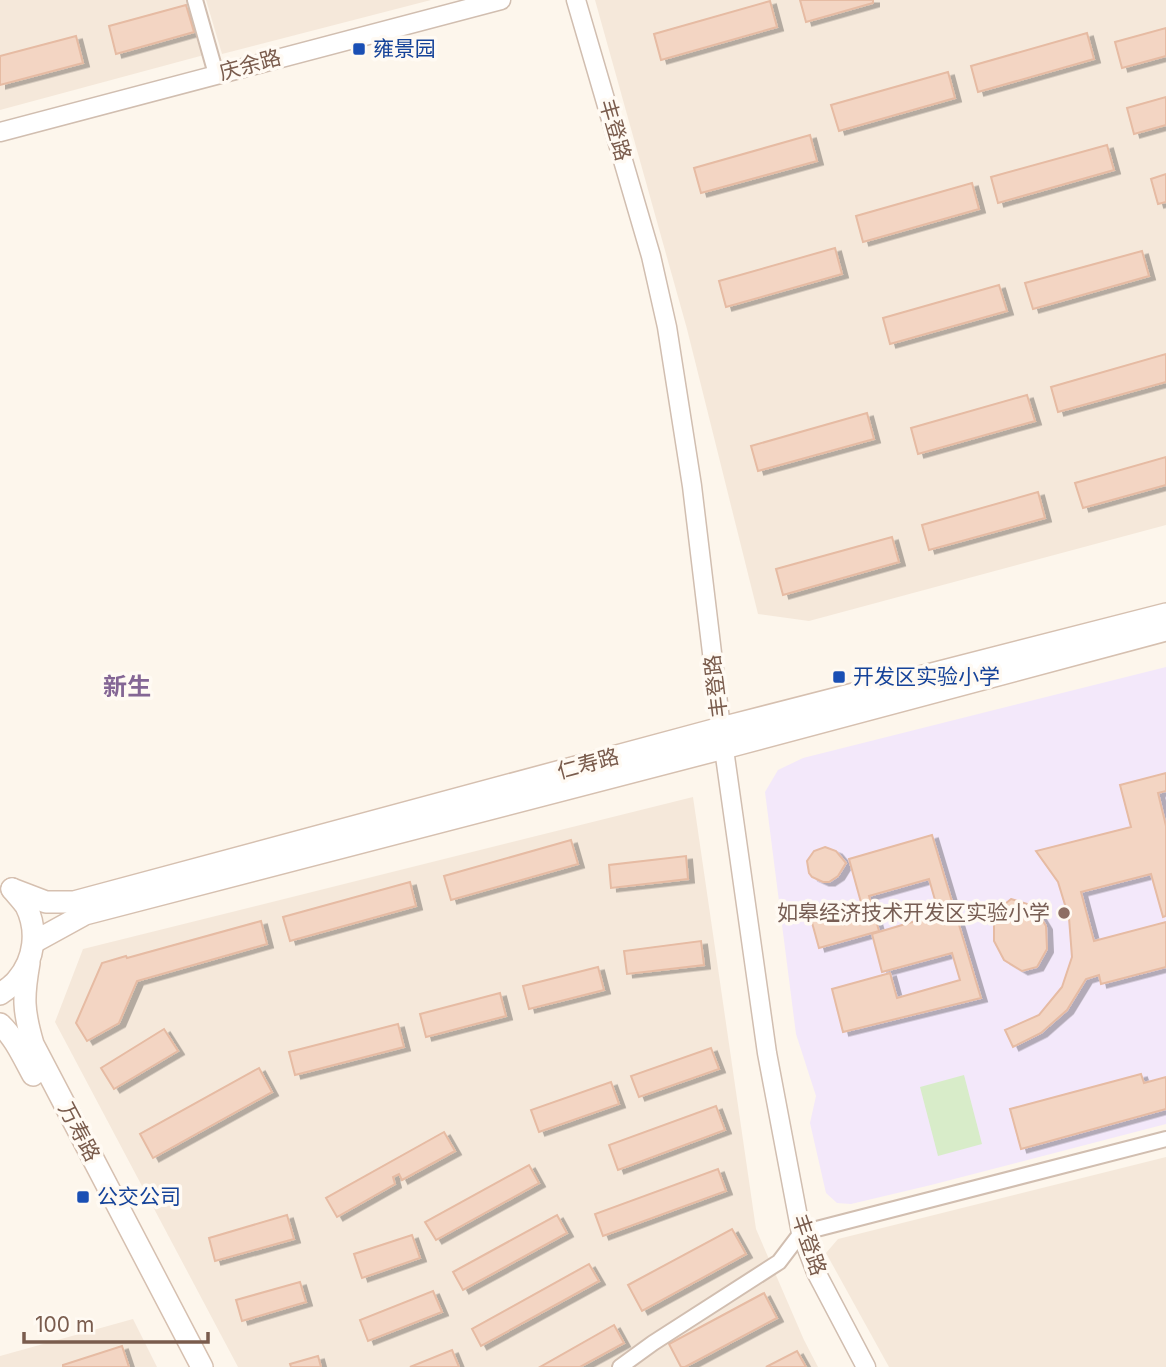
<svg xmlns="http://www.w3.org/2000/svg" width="1166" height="1367" viewBox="0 0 1166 1367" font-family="Inter,'Noto Sans SC',sans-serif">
<defs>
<filter id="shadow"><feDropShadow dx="6" dy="3.5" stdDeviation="0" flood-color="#0004"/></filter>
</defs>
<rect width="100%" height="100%" fill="#fdf6ec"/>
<g fill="#f5e8da">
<polygon points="0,0 189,0 204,55 0,110"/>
<polygon points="206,0 431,0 222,54"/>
<polygon points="595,0 1166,0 1166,525 809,621 758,614 687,329"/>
<polygon points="693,797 756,1229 804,1340 818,1367 238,1367 55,1022 83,949"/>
<polygon points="1166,1157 1166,1367 889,1367 826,1253 838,1239"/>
<polygon points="133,1319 157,1367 0,1367 0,1356"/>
</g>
<polygon fill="#f3e8fa" points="1166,667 1166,1124 931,1185 851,1204 837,1203 826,1193 810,1123 816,1096 796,1034 765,792 778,770 803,758"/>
<polygon fill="#d8ecc9" points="964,1075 982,1144 938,1156 920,1087"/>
<g fill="#f3d5c3" stroke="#e6bba3" stroke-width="2" filter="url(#shadow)">
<polygon points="800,0 873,0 873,3 806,22"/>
<polygon points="770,1 777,27 661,60 654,34"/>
<polygon points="186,5 194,32 116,54 109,26"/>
<polygon points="1166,28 1166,56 1122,68 1115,42"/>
<polygon points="1087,33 1094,59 978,92 971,66"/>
<polygon points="76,36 83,63 0,85 0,56"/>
<polygon points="948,72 955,98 839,131 831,105"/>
<polygon points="1166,97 1166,125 1134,134 1127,108"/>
<polygon points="810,135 817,161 701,193 694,168"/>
<polygon points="1107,145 1114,170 998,203 991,177"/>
<polygon points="1166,174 1166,202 1158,204 1151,179"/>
<polygon points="972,183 979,209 863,242 856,216"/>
<polygon points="835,248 842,274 726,307 719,281"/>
<polygon points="1142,251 1149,276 1033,309 1025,283"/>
<polygon points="999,285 1007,311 890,344 883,318"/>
<polygon points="1166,354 1166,382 1058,412 1051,387"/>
<polygon points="1027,395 1035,421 918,454 911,428"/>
<polygon points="867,413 874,439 758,471 751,446"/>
<polygon points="1166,457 1166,485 1083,508 1075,483"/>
<polygon points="1038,492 1045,518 929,550 922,525"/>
<polygon points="892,537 899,562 783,595 776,569"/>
<polygon points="1166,773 1166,791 1158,793 1166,826 1166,916 1163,917 1151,874 1081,892 1094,941 1166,922 1166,967 1101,984 1099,975 1086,979 1067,1010 1041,1033 1013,1047 1005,1030 1039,1015 1062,987 1072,957 1069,918 1058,882 1036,851 1131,827 1120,785"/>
<polygon points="932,835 981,998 843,1032 832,989 890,973 897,998 960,980 952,953 882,972 872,934 939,914 929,879 869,896 879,931 819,948 811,919 862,906 849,859"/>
<polygon points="571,840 578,864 451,900 444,876"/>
<polygon points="825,847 836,851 846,863 838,876 829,882 823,882 812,877 809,873 807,861 814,851"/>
<polygon points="686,856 688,879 611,888 609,865"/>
<polygon points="410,882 416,906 290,941 283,917"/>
<polygon points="1011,899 1034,906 1046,926 1047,949 1037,967 1022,971 1004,960 994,941 994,913"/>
<polygon points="261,921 267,944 137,981 119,1023 87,1041 76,1023 102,963 126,956 127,958"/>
<polygon points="701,941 704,965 627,974 624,951"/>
<polygon points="598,967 604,990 529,1009 523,986"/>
<polygon points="500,993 506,1016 426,1037 420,1014"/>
<polygon points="398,1024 404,1047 295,1075 289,1052"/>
<polygon points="164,1029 178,1051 114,1089 101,1068"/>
<polygon points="711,1048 719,1069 639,1097 631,1076"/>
<polygon points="259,1068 272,1092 153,1158 140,1134"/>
<polygon points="1141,1074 1144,1083 1166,1077 1166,1109 1021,1149 1010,1109"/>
<polygon points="611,1082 619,1104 539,1132 531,1110"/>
<polygon points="716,1106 725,1130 618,1170 609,1145"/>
<polygon points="444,1132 455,1151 402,1180 399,1174 393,1177 395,1184 337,1217 326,1198"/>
<polygon points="529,1165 539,1183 436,1240 425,1222"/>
<polygon points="718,1169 726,1191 603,1236 595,1214"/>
<polygon points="287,1215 294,1239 215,1261 209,1238"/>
<polygon points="557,1215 567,1233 463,1290 453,1272"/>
<polygon points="732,1229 746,1254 642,1311 628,1285"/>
<polygon points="412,1235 420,1258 362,1278 354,1254"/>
<polygon points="589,1264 599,1281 481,1346 472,1329"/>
<polygon points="300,1282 306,1302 242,1321 236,1300"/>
<polygon points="433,1291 442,1312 368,1341 360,1320"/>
<polygon points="764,1293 777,1318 685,1367 681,1367 669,1344"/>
<polygon points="614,1325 624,1343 580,1367 540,1367"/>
<polygon points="122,1346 129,1367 63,1367 63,1365"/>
<polygon points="452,1350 459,1367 410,1367"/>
<polygon points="797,1351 806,1367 766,1367"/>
<polygon points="318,1356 321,1367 291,1367 290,1364"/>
</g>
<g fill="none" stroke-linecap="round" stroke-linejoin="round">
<g stroke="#d1beb0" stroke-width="18">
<g id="minor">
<polyline points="195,0 216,74"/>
<polyline points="620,1367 653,1343 779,1262 801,1233 1166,1139"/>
</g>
</g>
<g stroke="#d1beb0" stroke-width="21">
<g id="tertiary">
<polyline points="576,0 651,256 667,327 692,486 721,728 767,1053 801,1233 816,1272 866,1367"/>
<polyline points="0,132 501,0"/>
</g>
</g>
<g stroke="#d6c0b0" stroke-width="24">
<g id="secondary">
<polyline points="12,889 46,902 74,902 721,728 1166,614"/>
<polyline points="34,942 85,914 724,748 1166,630"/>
<path d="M29,963C23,997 23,1010 33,1044L202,1367"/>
<path d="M0,994C6,990 13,985 17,980C35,959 38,930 26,906C22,900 16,894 12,889"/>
<path d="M0,1024C15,1038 23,1057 33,1075"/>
</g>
</g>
<use href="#minor" stroke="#fff" stroke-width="14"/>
<use href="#tertiary" stroke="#fff" stroke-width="18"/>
<use href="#secondary" stroke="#fff" stroke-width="21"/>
</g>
<g fill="#1a4fb4" stroke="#fffaf3" stroke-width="2.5">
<rect x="352" y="42" width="14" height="14" rx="3.5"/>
<rect x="832" y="670" width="14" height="14" rx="3.5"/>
<rect x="76" y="1190" width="14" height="14" rx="3.5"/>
</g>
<circle fill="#8d6e63" stroke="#fffaf3" stroke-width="2.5" cx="1064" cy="913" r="7"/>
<g text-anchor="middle" stroke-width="7" stroke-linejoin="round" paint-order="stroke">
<g font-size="21" fill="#164399" stroke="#fffaf3" text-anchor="start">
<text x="373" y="56">雍景园</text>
<text x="853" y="684">开发区实验小学</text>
<text x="97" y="1204">公交公司</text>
</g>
<g font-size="21" fill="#7a5c4d" stroke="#fffaf3">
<text transform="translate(250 65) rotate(-15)" y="7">庆余路</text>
<text transform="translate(615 130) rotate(74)" y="7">丰登路</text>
<text transform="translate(716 686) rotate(-97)" y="7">丰登路</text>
<text transform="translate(588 764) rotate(-15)" y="7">仁寿路</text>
<text transform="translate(79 1132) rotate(62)" y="7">万寿路</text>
<text transform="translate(809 1245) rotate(71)" y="7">丰登路</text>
</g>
<g font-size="21" fill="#785e54" stroke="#fffaf3" text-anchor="end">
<text x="1050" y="920">如皋经济技术开发区实验小学</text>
</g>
<g font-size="24" font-weight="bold" fill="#846695" stroke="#fffaf3">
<text x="127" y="695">新生</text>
</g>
</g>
<path d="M24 1332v10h184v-10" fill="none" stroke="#7a5c4d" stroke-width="3.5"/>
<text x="35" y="1332" font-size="21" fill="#7a5c4d" stroke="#fffaf3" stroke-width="5" paint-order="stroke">100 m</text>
</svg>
